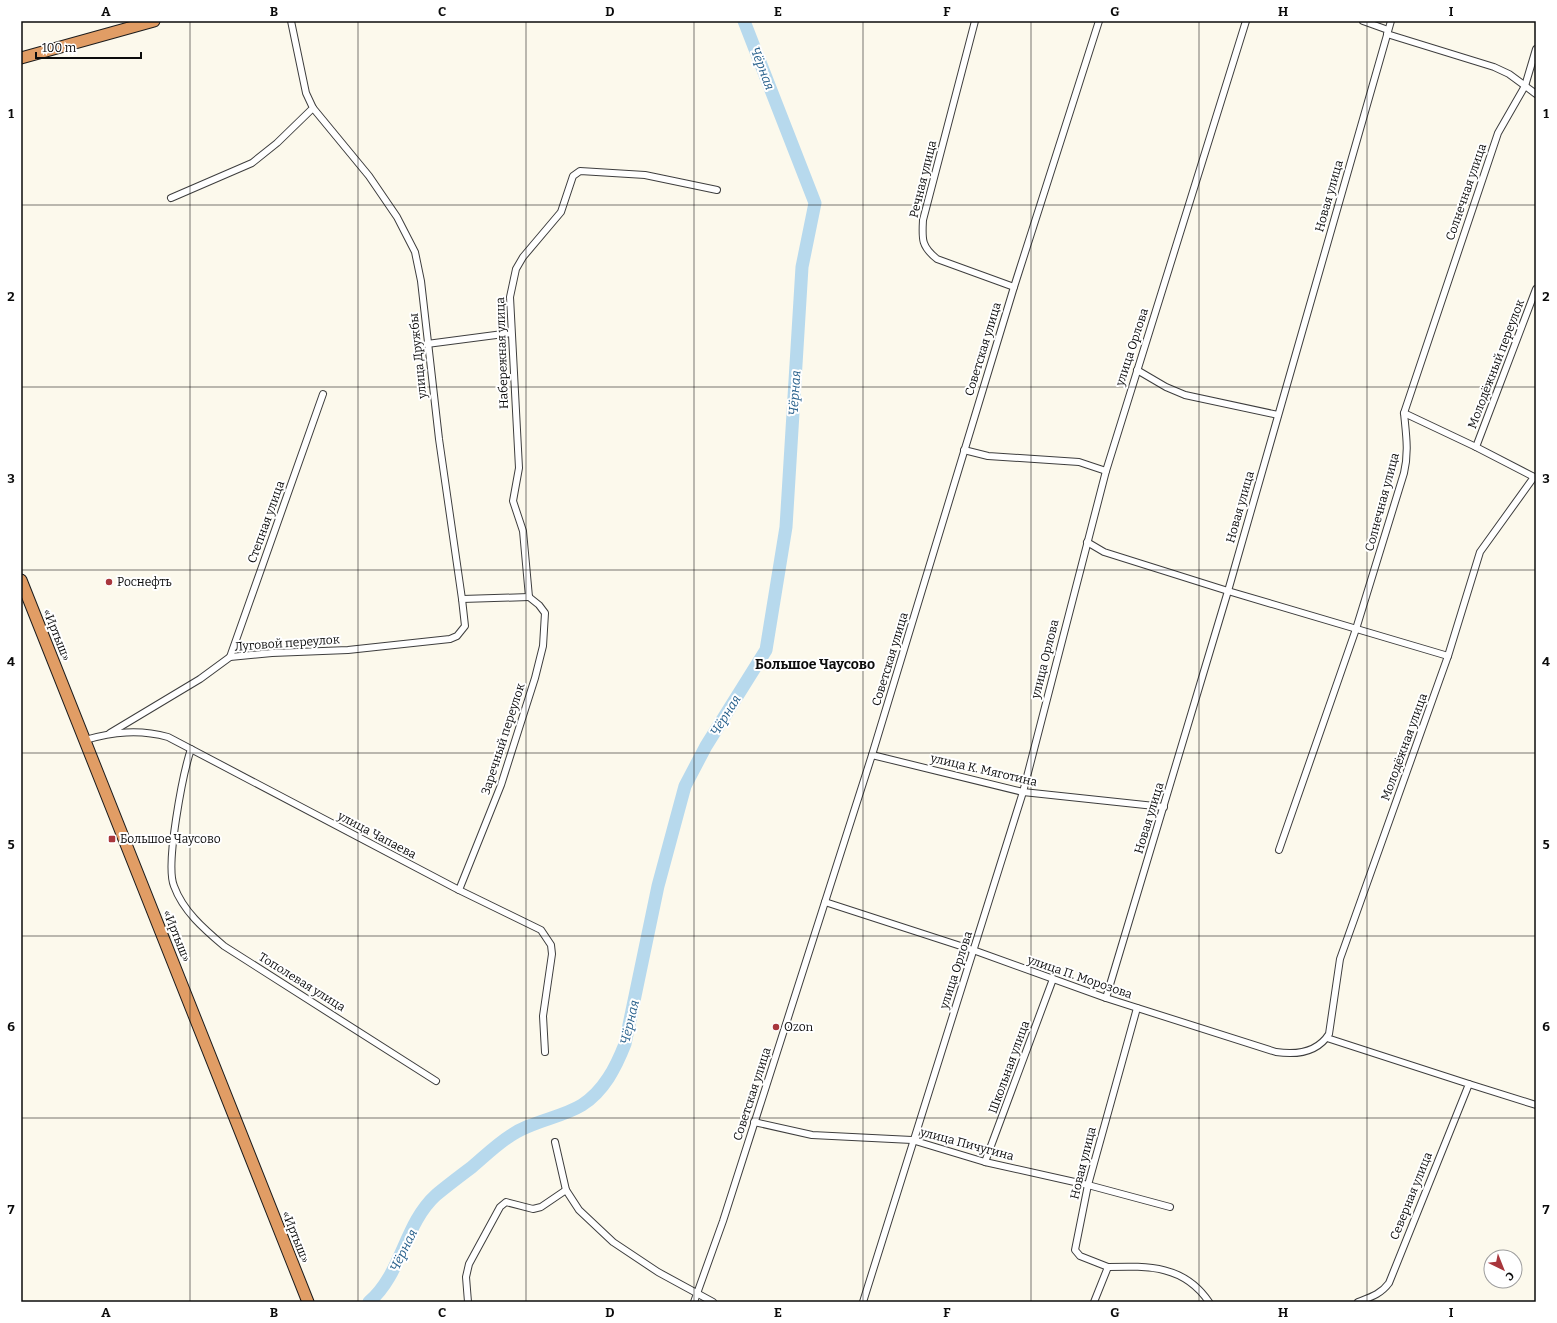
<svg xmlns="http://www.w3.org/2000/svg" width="1557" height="1323" viewBox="0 0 1557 1323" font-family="Bitter,serif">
<rect width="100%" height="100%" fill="#fcf9ec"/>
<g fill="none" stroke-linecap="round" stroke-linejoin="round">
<path stroke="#b7d9ed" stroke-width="13" d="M369,1302C402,1274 404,1224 436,1195C448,1185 460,1176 472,1167C484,1157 496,1145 510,1136C531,1121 561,1118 582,1105C604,1091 616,1067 625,1044L658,886L685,786L706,746L766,650L786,527L802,267L815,203L744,21"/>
<g stroke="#3e3e3e" stroke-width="8">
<g id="street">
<path d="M975,21L923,220C922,239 921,246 937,259L1014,287"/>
<polyline points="1363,21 1388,30"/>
<polyline points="1387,34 1494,67 1509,74 1536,94"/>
<polyline points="171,198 252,163 277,143 313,108 306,93 291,21"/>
<polyline points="427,344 511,333"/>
<polyline points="1137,370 1166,387 1185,395 1278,415"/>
<polyline points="1404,413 1476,447 1536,478"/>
<polyline points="1476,447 1536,289"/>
<polyline points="964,450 988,456 1079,462 1106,471"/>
<polyline points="1087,542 1104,552 1228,591 1448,656"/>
<polyline points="529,597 523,531 513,501 519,468 510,297 516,269 523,257 561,212 573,176 580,171 645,175 717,190"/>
<polyline points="462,599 529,597"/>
<polyline points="230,657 323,394"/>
<polyline points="110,733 200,679 230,657 272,653 348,650 450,639 457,636 465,626 462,599 439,439 421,281 415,252 397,217 369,176 313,108"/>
<path d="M85,740C113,732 139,729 168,737L459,890L541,930L551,945L552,954L543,1016L545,1052"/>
<path d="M191,749C183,773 165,865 174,886C183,911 204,929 224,946L436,1081"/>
<polyline points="872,755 1023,792 1164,807"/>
<path d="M1279,850L1356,629L1404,473C1409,452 1406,434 1404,413L1498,133L1525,86L1536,49"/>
<polyline points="459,890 501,785 535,678 543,646 545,613 539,605 529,597"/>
<path d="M825,902L973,950L1106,998L1276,1052C1296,1055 1317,1053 1329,1034L1340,959L1448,656L1480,552L1534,477"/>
<polyline points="1106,998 1228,591 1391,21"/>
<path d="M1327,1038L1469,1084L1389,1283C1381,1294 1371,1297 1358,1302"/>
<polyline points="1469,1084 1536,1105"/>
<polyline points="754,1122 812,1135 912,1140 985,1162 1088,1185 1170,1207"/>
<polyline points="555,1142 566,1190 579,1210 613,1242 658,1272 713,1302"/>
<polyline points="985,1162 1053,979"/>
<path d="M1108,1267C1149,1266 1184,1265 1209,1302"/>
<polyline points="468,1302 466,1277 469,1264 500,1207 506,1202 533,1209 541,1207 566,1190"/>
<polyline points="694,1302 723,1221 872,755 1014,287 1099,21"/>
<polyline points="863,1302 1023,792 1106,471 1246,21"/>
<polyline points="1094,1302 1108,1267 1080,1256 1075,1250 1088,1185 1137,1008"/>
</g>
</g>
<g stroke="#1c1c1c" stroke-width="13">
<g id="highway">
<polyline points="21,58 154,21"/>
<polyline points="21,580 308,1302"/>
</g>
</g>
<use href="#street" stroke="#fff" stroke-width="6"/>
<use href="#highway" stroke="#e19d65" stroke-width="11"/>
</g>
<path fill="none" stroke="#0b0b0b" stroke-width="1" stroke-opacity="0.55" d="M190,21V1302M358,21V1302M526,21V1302M694,21V1302M863,21V1302M1031,21V1302M1199,21V1302M1367,21V1302M21,205H1536M21,387H1536M21,570H1536M21,753H1536M21,936H1536M21,1118H1536"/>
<g fill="#a8363c" stroke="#fff" stroke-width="1.5">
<circle cx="109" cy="582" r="4"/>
<rect x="108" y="835" width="8" height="8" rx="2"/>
<circle cx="776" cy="1027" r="4"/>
</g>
<g text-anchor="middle" stroke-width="4" stroke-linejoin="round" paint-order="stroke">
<g font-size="12" fill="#0b0b0b" stroke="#fff">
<text transform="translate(923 179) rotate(-76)" y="4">Речная улица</text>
<text transform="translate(1466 192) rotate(-71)" y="4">Солнечная улица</text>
<text transform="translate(1329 196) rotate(-74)" y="4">Новая улица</text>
<text transform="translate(1132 347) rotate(-72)" y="4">улица Орлова</text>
<text transform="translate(983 349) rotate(-73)" y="4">Советская улица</text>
<text transform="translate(502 353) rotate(-92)" y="4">Набережная улица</text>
<text transform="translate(418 356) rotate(-96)" y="4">улица Дружбы</text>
<text transform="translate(1496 364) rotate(-69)" y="4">Молодёжный переулок</text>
<text transform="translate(1382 502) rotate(-75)" y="4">Солнечная улица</text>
<text transform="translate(1240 507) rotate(-74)" y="4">Новая улица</text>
<text transform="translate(266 522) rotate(-70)" y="4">Степная улица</text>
<text transform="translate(57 635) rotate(68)" y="4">«Иртыш»</text>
<text transform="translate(287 643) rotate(-4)" y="4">Луговой переулок</text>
<text transform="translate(890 659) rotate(-73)" y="4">Советская улица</text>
<text transform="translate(1045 659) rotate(-76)" y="4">улица Орлова</text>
<text transform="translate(503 739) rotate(-72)" y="4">Заречный переулок</text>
<text transform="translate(1404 747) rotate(-70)" y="4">Молодёжная улица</text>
<text transform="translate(984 770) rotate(13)" y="4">улица К. Мяготина</text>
<text transform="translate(1149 818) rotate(-73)" y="4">Новая улица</text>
<text transform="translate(377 835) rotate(28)" y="4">улица Чапаева</text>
<text transform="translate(177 936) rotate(68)" y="4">«Иртыш»</text>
<text transform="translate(956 970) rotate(-72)" y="4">улица Орлова</text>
<text transform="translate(1080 977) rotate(19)" y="4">улица П. Морозова</text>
<text transform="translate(302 982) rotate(32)" y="4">Тополевая улица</text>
<text transform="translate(1009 1067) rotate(-70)" y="4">Школьная улица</text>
<text transform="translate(752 1094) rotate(-72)" y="4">Советская улица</text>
<text transform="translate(967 1144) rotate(15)" y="4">улица Пичугина</text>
<text transform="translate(1083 1163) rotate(-76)" y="4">Новая улица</text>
<text transform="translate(1411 1196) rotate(-68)" y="4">Северная улица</text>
<text transform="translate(296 1237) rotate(68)" y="4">«Иртыш»</text>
</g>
<g font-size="12" fill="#0b0b0b" stroke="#fff" text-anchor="start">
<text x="117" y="586">Роснефть</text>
<text x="120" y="843">Большое Чаусово</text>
<text x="784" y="1031">Ozon</text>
</g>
<g font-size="13" font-style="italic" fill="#265f8b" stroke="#fff">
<text transform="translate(763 68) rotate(69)" y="5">Чёрная</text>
<text transform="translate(794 393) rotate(-86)" y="5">Чёрная</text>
<text transform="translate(725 715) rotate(-58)" y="5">Чёрная</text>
<text transform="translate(629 1022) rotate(-77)" y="5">Чёрная</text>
<text transform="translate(403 1250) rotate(-64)" y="5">Чёрная</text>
</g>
<g font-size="14" font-weight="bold" fill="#0b0b0b" stroke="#fff">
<text x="815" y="669">Большое Чаусово</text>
</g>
</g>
<rect width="1557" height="1323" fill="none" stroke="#ffffff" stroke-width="44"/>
<g transform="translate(1503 1269) rotate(137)"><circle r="19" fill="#ffffff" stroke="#9d9d9d"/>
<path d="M0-3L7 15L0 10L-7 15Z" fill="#a8363c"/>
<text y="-6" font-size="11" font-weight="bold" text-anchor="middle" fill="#0b0b0b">С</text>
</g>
<path d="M36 52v6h105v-6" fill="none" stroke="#0b0b0b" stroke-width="2"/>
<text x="42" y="52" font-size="12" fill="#0b0b0b" stroke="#ffffff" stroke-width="3" paint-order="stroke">100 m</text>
<rect x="22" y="22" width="1513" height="1279" fill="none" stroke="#0b0b0b" stroke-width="1.5"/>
<g font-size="13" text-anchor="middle" font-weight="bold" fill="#0b0b0b">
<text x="106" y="16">A</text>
<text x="274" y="16">B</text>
<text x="442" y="16">C</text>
<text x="610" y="16">D</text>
<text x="778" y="16">E</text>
<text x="947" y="16">F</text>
<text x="1115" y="16">G</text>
<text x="1283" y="16">H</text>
<text x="1451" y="16">I</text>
<text x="11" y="118">1</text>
<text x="1546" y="118">1</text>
<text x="11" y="301">2</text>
<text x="1546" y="301">2</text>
<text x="11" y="483">3</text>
<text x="1546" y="483">3</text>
<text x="11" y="666">4</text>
<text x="1546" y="666">4</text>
<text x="11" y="849">5</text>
<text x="1546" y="849">5</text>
<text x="11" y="1031">6</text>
<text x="1546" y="1031">6</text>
<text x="11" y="1214">7</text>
<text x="1546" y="1214">7</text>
<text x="106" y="1317">A</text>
<text x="274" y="1317">B</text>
<text x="442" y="1317">C</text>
<text x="610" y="1317">D</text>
<text x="778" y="1317">E</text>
<text x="947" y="1317">F</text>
<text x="1115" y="1317">G</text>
<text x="1283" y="1317">H</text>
<text x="1451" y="1317">I</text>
</g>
</svg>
